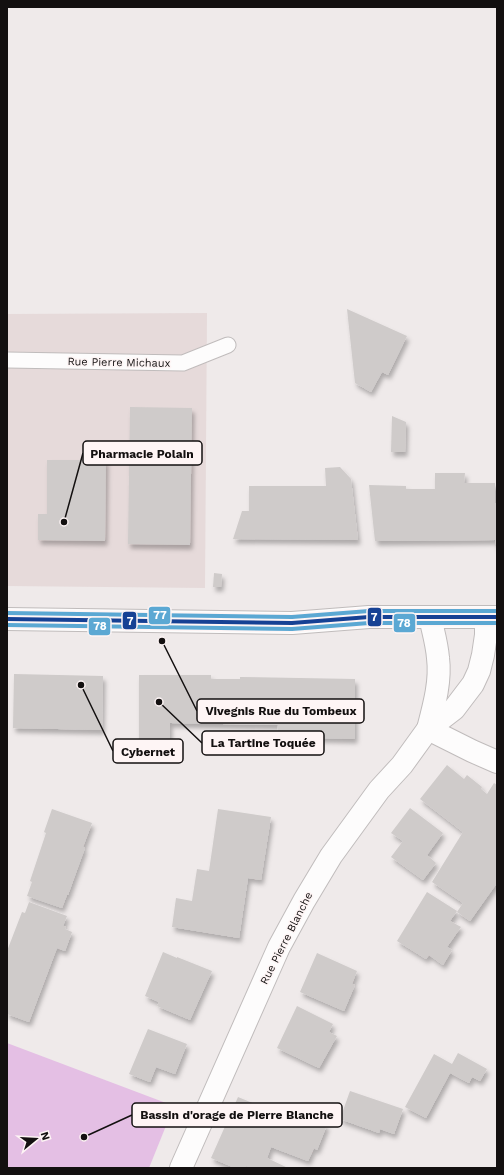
<svg xmlns="http://www.w3.org/2000/svg" width="504" height="1175" viewBox="0 0 504 1175" font-family="'Work Sans',sans-serif">
<defs>
<filter id="shadow"><feDropShadow dx="2.5" dy="4.5" stdDeviation="2" flood-color="#0004"/></filter>
</defs>
<rect width="100%" height="100%" fill="#efeaea"/>
<polygon fill="#e6dada" points="207,313 205,588 7,586 7,314"/>
<polygon fill="#e4bfe4" points="7,1043 174,1106 149,1168 7,1168"/>
<g fill="#cfcbca" filter="url(#shadow)">
<polygon points="347,309 407,336 388,375 382,372 371,392 355,383"/>
<polygon points="130,407 192,408 190,545 128,544"/>
<polygon points="392,416 406,422 405,452 391,452"/>
<polygon points="47,460 106,460 105,541 38,540 38,514 47,514"/>
<polygon points="340,467 351,479 358,540 233,539 242,511 249,511 249,486 326,486 325,468"/>
<polygon points="435,473 465,473 464,483 495,483 495,503 497,503 497,546 495,546 495,540 375,541 369,485 406,486 406,489 435,489"/>
<polygon points="214,573 222,574 221,587 213,587"/>
<polygon points="14,674 103,676 102,730 13,728"/>
<polygon points="139,675 211,675 211,679 240,679 240,677 355,679 355,739 277,737 278,725 170,723 170,740 139,739"/>
<polygon points="447,765 464,779 467,775 482,787 481,789 487,794 494,783 497,785 497,883 470,921 457,912 463,903 432,882 463,832 420,799"/>
<polygon points="410,808 443,833 427,855 436,863 423,880 391,857 403,841 391,833"/>
<polygon points="52,809 92,823 83,847 85,848 68,895 67,895 62,908 27,896 32,882 30,881 46,833 44,832"/>
<polygon points="218,809 271,817 261,880 248,878 239,938 172,927 176,898 192,901 197,869 209,871"/>
<polygon points="427,892 457,911 450,921 461,927 447,947 452,950 443,965 429,955 426,959 397,941"/>
<polygon points="29,902 67,916 63,926 66,927 65,929 72,932 65,951 57,948 29,1022 7,1014 7,951 22,912 25,913"/>
<polygon points="163,952 177,958 177,957 212,971 190,1020 157,1006 159,1002 145,996"/>
<polygon points="317,953 357,971 352,984 355,985 344,1011 300,992"/>
<polygon points="297,1006 333,1024 329,1032 337,1036 319,1068 277,1048"/>
<polygon points="148,1029 187,1044 175,1074 156,1067 150,1082 129,1074"/>
<polygon points="458,1053 487,1069 480,1081 472,1077 469,1083 450,1073 426,1118 405,1107 434,1054 452,1064"/>
<polygon points="350,1091 403,1109 394,1134 380,1129 379,1133 340,1119"/>
<polygon points="238,1097 274,1112 276,1107 294,1115 295,1112 327,1125 317,1150 314,1148 308,1161 271,1147 267,1158 288,1168 251,1168 246,1166 245,1168 235,1168 211,1158"/>
</g>
<g fill="none" stroke-linecap="round" stroke-linejoin="round">
<g stroke="#c0bcbc" stroke-width="17">
<polyline id="lane" points="7,360 183,363 228,345"/>
</g>
<g stroke="#c0bcbc" stroke-width="24">
<g id="street">
<path d="M428,729C434,706 441,681 438,658C437,644 433,631 430,617"/>
<polyline points="428,729 472,751 497,762"/>
<polyline points="181,1168 279,947 304,901 331,856 379,790 402,765 428,729 454,709 473,684 479,671 483,655 486,635 486,617"/>
</g>
</g>
<g stroke="#c0bcbc" stroke-width="24">
<polyline id="secondary" points="7,619 292,623 369,617 497,617"/>
</g>
<use href="#lane" stroke="#fdfcfc" stroke-width="15"/>
<use href="#street" stroke="#fdfcfc" stroke-width="22"/>
<use href="#secondary" stroke="#fdfcfc" stroke-width="22"/>
<g stroke="#fef5f5" stroke-width="7">
<polyline id="bus-1" points="7,619 292,623 369,617 497,617"/>
</g>
<g stroke="#fef5f5" stroke-width="7">
<polyline id="bus-2" points="7,625 292,629 369,623 497,623"/>
</g>
<g stroke="#fef5f5" stroke-width="7">
<polyline id="bus-3" points="7,613 292,617 369,611 497,611"/>
</g>
<use href="#bus-1" stroke="#164194" stroke-width="4"/>
<use href="#bus-2" stroke="#5ba8d3" stroke-width="4"/>
<use href="#bus-3" stroke="#5ba8d3" stroke-width="4"/>
</g>
<g text-anchor="middle" stroke-width="3" stroke-linejoin="round" paint-order="stroke">
<g font-size="11" fill="#131010" stroke="#fef5f5">
<text transform="translate(119 362) rotate(1)" y="4">Rue Pierre Michaux</text>
<text transform="translate(286 938) rotate(-63)" y="4">Rue Pierre Blanche</text>
</g>
</g>
<path fill="none" stroke="#131010" stroke-width="1.5" d="M64 522L83 453M162 641L197 711M159 702L202 743M81 685L113 751M84 1137L132 1115"/>
<g fill="#131010" stroke="#fef5f5" stroke-width="1.5">
<circle cx="64" cy="522" r="4"/>
<circle cx="162" cy="641" r="4"/>
<circle cx="159" cy="702" r="4"/>
<circle cx="81" cy="685" r="4"/>
<circle cx="84" cy="1137" r="4"/>
</g>
<g fill="#fef5f5" stroke="#131010" stroke-width="1.5">
<rect x="83" y="441" width="119" height="24" rx="4"/>
<rect x="197" y="699" width="167" height="24" rx="4"/>
<rect x="202" y="731" width="122" height="24" rx="4"/>
<rect x="113" y="739" width="70" height="24" rx="4"/>
<rect x="132" y="1103" width="210" height="24" rx="4"/>
</g>
<g font-size="12" text-anchor="middle" font-weight="bold" fill="#131010">
<text x="142" y="458">Pharmacie Polain</text>
<text x="281" y="715">Vivegnis Rue du Tombeux</text>
<text x="263" y="747">La Tartine Toquée</text>
<text x="148" y="756">Cybernet</text>
<text x="237" y="1119">Bassin d'orage de Pierre Blanche</text>
</g>
<g stroke="#fef5f5" stroke-width="1.5">
<rect x="148" y="606" width="23" height="19" rx="4" fill="#5ba8d3"/>
<rect x="367" y="607" width="15" height="20" rx="4" fill="#164194"/>
<rect x="122" y="611" width="15" height="19" rx="4" fill="#164194"/>
<rect x="393" y="613" width="23" height="20" rx="4" fill="#5ba8d3"/>
<rect x="88" y="617" width="23" height="19" rx="4" fill="#5ba8d3"/>
</g>
<g font-size="11" text-anchor="middle" font-weight="bold" fill="#fff">
<text x="160" y="619">77</text>
<text x="374" y="621">7</text>
<text x="130" y="625">7</text>
<text x="404" y="627">78</text>
<text x="100" y="630">78</text>
</g>
<rect width="504" height="1175" fill="none" stroke="#131010" stroke-width="16"/>
<g transform="translate(36 1139) rotate(72)" stroke="#fef5f5" stroke-width="3" paint-order="stroke">
<path d="M0-3L7 15L0 10L-7 15Z" fill="#131010"/>
<text y="-6" font-size="11" font-weight="bold" text-anchor="middle" fill="#131010">N</text>
</g>
</svg>
